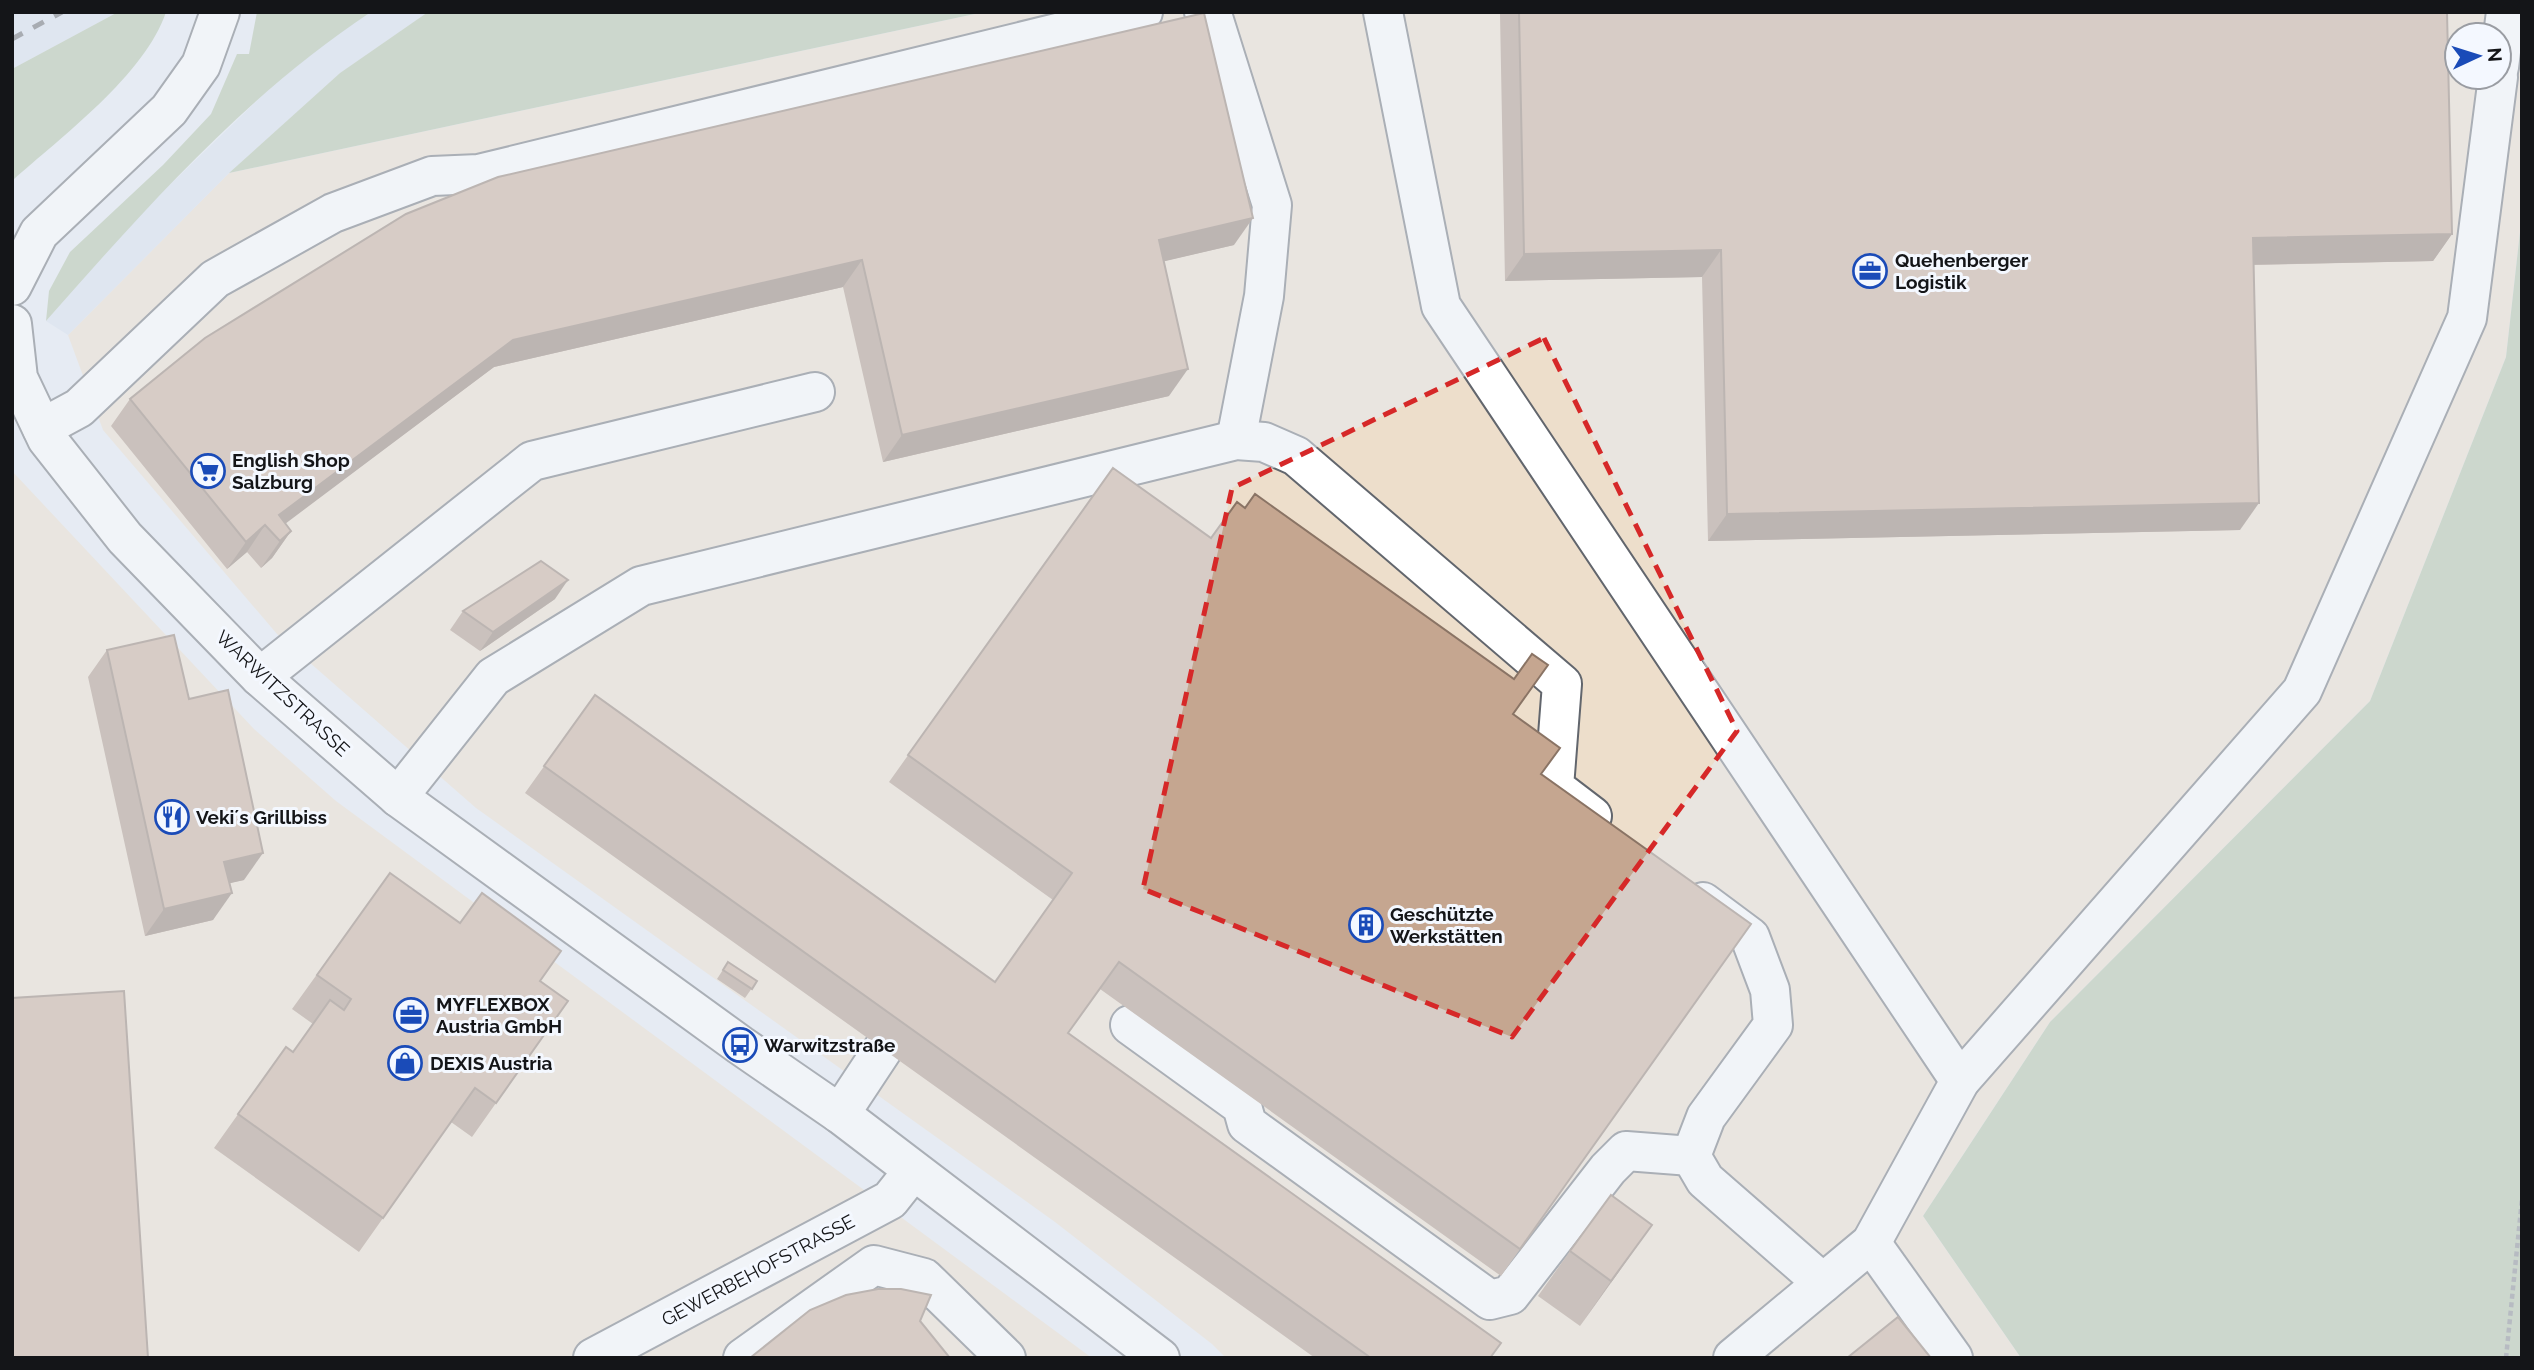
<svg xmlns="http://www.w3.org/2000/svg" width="2534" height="1370" viewBox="0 0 2534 1370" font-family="Raleway,sans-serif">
<rect width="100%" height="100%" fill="#e6ebf3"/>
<g fill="#eddecb" fill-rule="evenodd">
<path d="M984,12H2522V214L2506,357L2370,701L2050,1022L1923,1216L2021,1358H1226L1212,1344L1055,1222L476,808L277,634L103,430L68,335L229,173ZM2457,35H2499V77H2457Z"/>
<polygon points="12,471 254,729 336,801 1092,1358 12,1358"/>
</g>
<g fill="#d7dfee">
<polygon points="12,12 118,12 12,69"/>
<polygon points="371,12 428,12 340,73 229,173 68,335 46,321 148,206 264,94 324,43"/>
</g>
<g fill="#adbfa1">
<path d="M118,12H166C145,75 61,137 12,181V69Z"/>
<path d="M257,12H371C245,95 145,209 46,321L49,291L70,252L163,165L211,114L237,54H249Z"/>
<polygon points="428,12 984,12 229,173 340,73"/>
<polygon points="2522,214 2522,1358 2021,1358 1923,1216 2050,1022 2370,701 2506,357"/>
</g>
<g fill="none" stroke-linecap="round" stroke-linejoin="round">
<g stroke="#62666d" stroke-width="42">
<g id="minor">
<polyline points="1204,12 1212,14 1272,205 1264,296 1236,440"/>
<polyline points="1383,12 1441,306 1960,1081"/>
<polyline points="2499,67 2506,12"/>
<polyline points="12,286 39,233 169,110 201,65 220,12"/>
<polyline points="12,324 18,378 47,439 125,538 260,677 398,797 740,1045 840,1114 1160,1358"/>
<polyline points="42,428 79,408 215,279 333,213 432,176 479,174 1143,12"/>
<polyline points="260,677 532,461 815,392"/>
<polyline points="398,797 493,677 641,586 1236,440 1264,442 1296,456 1562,684 1554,787 1592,816"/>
<polyline points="1703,902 1750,937 1770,990 1773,1025 1706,1117 1691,1156 1705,1180 1823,1283"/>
<polyline points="1130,1025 1242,1106 1247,1124 1490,1300 1510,1295 1608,1169 1626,1151 1691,1156"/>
<polyline points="840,1114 883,1049"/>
<polyline points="1871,1243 1953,1358"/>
<polyline points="593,1358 890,1200 913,1171"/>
<polyline points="743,1358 874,1265 924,1278 1006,1358"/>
<polyline points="1733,1358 1871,1243 1960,1081 2302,691 2467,318 2498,77"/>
</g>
</g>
<polyline stroke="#7f8287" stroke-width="4.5" stroke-dasharray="5 3.5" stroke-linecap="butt" points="2506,1358 2522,1199"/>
<use href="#minor" stroke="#fff" stroke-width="38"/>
<polyline stroke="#5e6065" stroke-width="5" stroke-dasharray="12 12" stroke-linecap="butt" points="12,39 62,12"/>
</g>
<g fill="#a98f7c">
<polygon points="1501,12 2447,12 2452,234 2433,261 2254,265 2240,530 1708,541 1702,277 1505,281 1500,14"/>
<polygon points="406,214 1234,245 1164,261 1169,396 883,462 843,287 494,367 285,523 291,531 272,558 261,568 247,552 227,569 111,426 130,399"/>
<polygon points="1113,468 1211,538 1513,714 1541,774 1751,924 1501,1276 1100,989 1068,1033 1490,1358 1315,1358 525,793 595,695 995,982 1053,900 889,782"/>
<polygon points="555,599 480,651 450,630 463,611"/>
<polygon points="107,650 244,880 229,883 213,920 145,936 88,677"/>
<polygon points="390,873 568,1001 472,1137 451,1122 359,1252 214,1148 286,1047 293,1052 313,1024 292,1009"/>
<polygon points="728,962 757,981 745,998 717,979"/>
<polygon points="1570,1251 1620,1270 1580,1326 1538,1296"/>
</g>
<g fill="#8a7465">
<polygon points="1253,218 1234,245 1140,267 1159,240"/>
<polygon points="2452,234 2433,261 2234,265 2253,238"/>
<polygon points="1721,250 1702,277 1505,281 1524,254"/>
<polygon points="862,260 843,287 494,367 273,533 279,515 513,340"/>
<polygon points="1188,369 1169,396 883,462 902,435"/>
<polygon points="2259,503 2240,530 1708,541 1727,514"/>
<polygon points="265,525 247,552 227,569 246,542"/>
<polygon points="291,531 272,558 261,568 280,541"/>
<polygon points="568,580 555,599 480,651 493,632"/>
<polygon points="263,853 244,880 205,889 224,862"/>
<polygon points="232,893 213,920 145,936 164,909"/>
<polygon points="1652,1225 1620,1270 1580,1326 1611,1281"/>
</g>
<g fill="#c5a690" stroke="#8a7465" stroke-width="2">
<polygon points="1519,12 2447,12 2452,234 2253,238 2259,503 1727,514 1721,250 1524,254"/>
<polygon points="1204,13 1253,218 1159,240 1188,369 902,435 862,260 513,340 279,515 291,531 280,541 265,525 246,542 130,399 205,338 406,214 498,177"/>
<polygon points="1113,468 1211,538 1237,502 1245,508 1255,494 1514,679 1532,654 1548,665 1513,714 1560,748 1541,774 1751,924 1520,1249 1119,962 1068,1033 1501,1343 1490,1358 1371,1358 544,766 595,695 995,982 1072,873 908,755"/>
<polygon points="541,561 568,580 493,632 463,611"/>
<polygon points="174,635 189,699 228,690 263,853 224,862 232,893 164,909 107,650"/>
<polygon points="390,873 460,923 482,893 561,951 540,981 568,1001 496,1103 475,1088 383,1218 238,1114 286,1047 293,1052 330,1000 344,1010 351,999 317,975"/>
<polygon points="728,962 757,981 752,989 723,970"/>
<polygon points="124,991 148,1358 12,1358 12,998"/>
<polygon points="1611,1195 1652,1225 1611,1281 1570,1251"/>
<polygon points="878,1289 901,1289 931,1295 920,1321 950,1358 750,1358 810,1310 846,1295"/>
<polygon points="1898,1317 1931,1358 1847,1358"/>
</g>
<path d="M0 0H2534V1370H0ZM1544,338L1737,731L1512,1037L1143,889L1232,488Z" fill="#e6ebf3" fill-opacity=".55" fill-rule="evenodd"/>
<path fill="none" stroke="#d62828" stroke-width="5" stroke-dasharray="14 9" stroke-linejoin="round" d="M1544,338L1737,731L1512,1037L1143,889L1232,488Z"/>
<defs>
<g id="office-ring" transform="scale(1.75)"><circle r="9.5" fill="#f4f8ff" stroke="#1a4bb8" stroke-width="1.5"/><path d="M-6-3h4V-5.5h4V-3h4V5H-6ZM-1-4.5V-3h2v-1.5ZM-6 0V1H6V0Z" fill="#1a4bb8"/></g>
<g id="supermarket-ring" transform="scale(1.75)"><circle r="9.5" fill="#f4f8ff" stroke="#1a4bb8" stroke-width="1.5"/><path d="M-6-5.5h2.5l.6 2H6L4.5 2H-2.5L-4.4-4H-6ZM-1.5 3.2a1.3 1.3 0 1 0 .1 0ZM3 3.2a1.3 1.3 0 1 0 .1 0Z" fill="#1a4bb8"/></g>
<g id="restaurant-ring" transform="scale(1.75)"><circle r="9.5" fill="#f4f8ff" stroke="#1a4bb8" stroke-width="1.5"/><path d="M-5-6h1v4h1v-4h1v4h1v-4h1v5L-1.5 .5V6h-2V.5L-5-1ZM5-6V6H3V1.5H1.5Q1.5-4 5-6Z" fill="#1a4bb8"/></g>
<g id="building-ring" transform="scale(1.75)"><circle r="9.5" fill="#f4f8ff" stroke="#1a4bb8" stroke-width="1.5"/><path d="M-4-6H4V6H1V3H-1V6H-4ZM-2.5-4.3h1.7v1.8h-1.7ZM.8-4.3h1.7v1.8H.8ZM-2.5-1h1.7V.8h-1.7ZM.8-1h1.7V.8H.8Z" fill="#1a4bb8"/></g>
<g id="bus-ring" transform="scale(1.75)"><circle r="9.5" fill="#f4f8ff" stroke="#1a4bb8" stroke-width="1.5"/><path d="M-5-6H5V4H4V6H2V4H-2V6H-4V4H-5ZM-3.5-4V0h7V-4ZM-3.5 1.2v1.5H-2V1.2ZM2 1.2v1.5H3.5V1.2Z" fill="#1a4bb8"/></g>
<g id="shop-ring" transform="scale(1.75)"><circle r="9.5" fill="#f4f8ff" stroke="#1a4bb8" stroke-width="1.5"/><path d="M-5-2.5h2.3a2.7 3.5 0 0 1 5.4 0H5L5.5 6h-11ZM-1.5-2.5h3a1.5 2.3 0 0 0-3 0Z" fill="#1a4bb8"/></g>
</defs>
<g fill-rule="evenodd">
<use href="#office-ring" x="1870" y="271"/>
<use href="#supermarket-ring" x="208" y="471"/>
<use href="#restaurant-ring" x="172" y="817"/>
<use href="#building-ring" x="1366" y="925"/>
<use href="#office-ring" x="411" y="1015"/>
<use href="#bus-ring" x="740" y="1045"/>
<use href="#shop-ring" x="405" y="1063"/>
</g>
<g text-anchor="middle" stroke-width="6" stroke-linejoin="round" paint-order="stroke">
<g font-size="19" font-weight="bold" fill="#141518" stroke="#f4f8ff" text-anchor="start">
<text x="1895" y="267">Quehenberger<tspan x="1895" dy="22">Logistik</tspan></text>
<text x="232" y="467">English Shop<tspan x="232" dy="22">Salzburg</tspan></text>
<text x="196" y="824">Veki´s Grillbiss</text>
<text x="1390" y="921">Geschützte<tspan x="1390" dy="22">Werkstätten</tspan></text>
<text x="436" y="1011">MYFLEXBOX<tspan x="436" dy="22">Austria GmbH</tspan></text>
<text x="764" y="1052">Warwitzstraße</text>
<text x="430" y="1070">DEXIS Austria</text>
</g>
<g font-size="19" fill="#141518" stroke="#f4f8ff">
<text transform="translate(283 693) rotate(43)" y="7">WARWITZSTRASSE</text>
<text transform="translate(758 1270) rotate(-28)" y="7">GEWERBEHOFSTRASSE</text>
</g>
</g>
<rect width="2534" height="1370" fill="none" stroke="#141518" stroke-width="28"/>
<g transform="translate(2478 56) rotate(86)"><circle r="33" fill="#f4f8ff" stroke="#9a9da3" stroke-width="2"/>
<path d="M0-5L12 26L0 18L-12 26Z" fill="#1a4bb8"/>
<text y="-10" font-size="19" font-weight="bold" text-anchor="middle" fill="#141518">N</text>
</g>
</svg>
